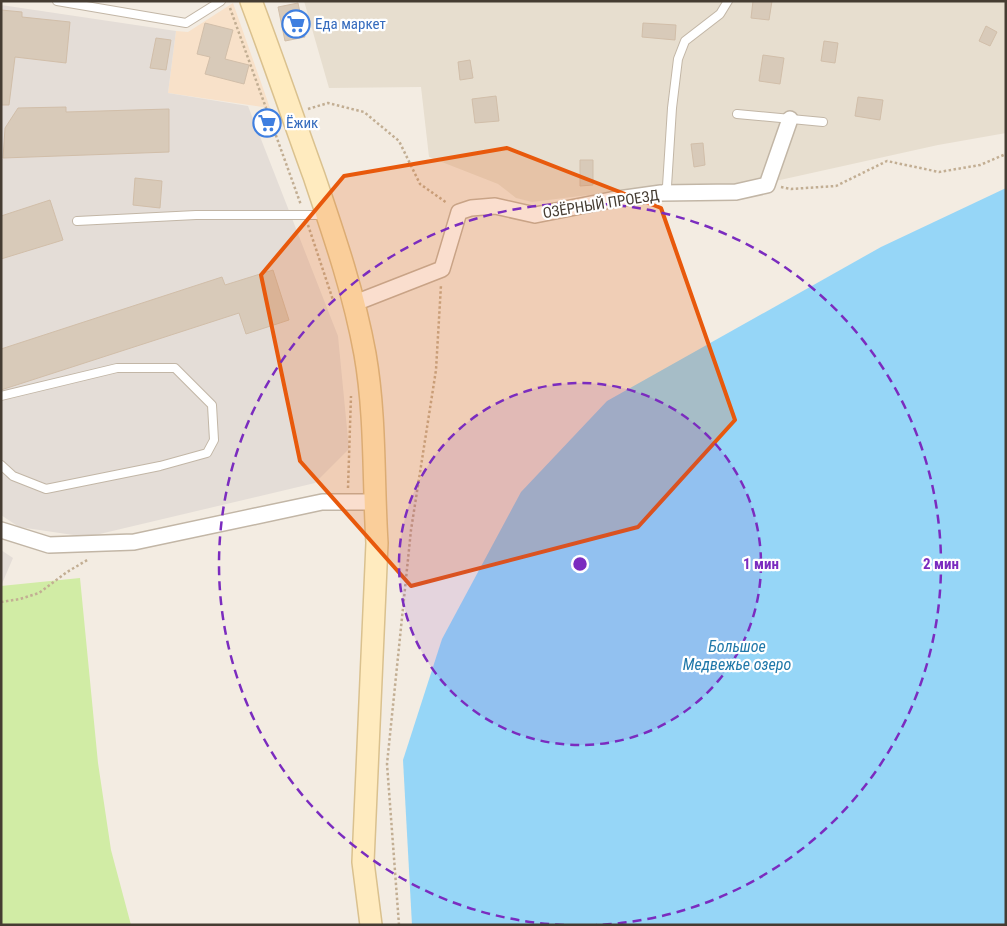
<svg xmlns="http://www.w3.org/2000/svg" width="1007" height="926" viewBox="0 0 1007 926" font-family="'Roboto Condensed',sans-serif">
<rect width="100%" height="100%" fill="#f3ece2"/>
<polygon fill="#e7decf" points="304,1 1006,1 1006,133 938,145 780,180 739,186 670,185 532,202 516,198 498,184 429,157 421,87 329,88"/>
<polygon fill="#f8e1c9" points="233,3 270,108 168,93 176,31 188,32"/>
<g fill="#e4ddd7">
<polygon points="1,5 176,31 168,93 248,106 338,336 349,449 315,483 87,537 19,527 1,515"/>
<polygon points="1,550 13,558 1,586"/>
</g>
<polygon fill="#d1eca5" points="80,578 98,763 111,850 131,925 1,925 1,586"/>
<polygon fill="#96d6f7" points="1006,188 1006,925 412,925 403,760 442,639 521,492 607,401 881,247"/>
<g fill="#d8cab9" stroke="#d1bea9">
<polygon points="753,1 772,1 769,20 751,18"/>
<polygon points="298,3 305,37 285,41 278,7"/>
<polygon points="1,10 22,12 22,17 70,22 66,63 15,57 9,105 1,105"/>
<polygon points="205,23 233,30 225,59 249,65 244,84 205,74 210,57 197,54"/>
<polygon points="643,23 676,25 675,40 642,37"/>
<polygon points="986,26 997,32 990,46 979,41"/>
<polygon points="156,38 171,40 166,70 150,68"/>
<polygon points="824,41 838,43 835,63 821,61"/>
<polygon points="763,55 784,58 780,84 759,81"/>
<polygon points="470,60 473,78 460,80 458,62"/>
<polygon points="496,96 499,121 475,123 472,99"/>
<polygon points="858,97 883,100 880,120 855,116"/>
<polygon points="66,107 66,112 169,109 169,152 3,158 5,128 18,108"/>
<polygon points="703,143 705,165 694,167 691,144"/>
<polygon points="580,160 593,160 593,185 580,186"/>
<polygon points="135,178 162,181 160,208 133,205"/>
<polygon points="50,200 63,240 1,259 1,216"/>
<polygon points="273,270 289,320 246,334 239,313 1,390 1,349 222,277 225,285"/>
</g>
<g fill="none" stroke-linecap="round" stroke-linejoin="round">
<g stroke="#c2b6a6" stroke-width="10">
<g id="service">
<polyline points="57,1 186,23 221,1"/>
<polyline points="737,114 823,122"/>
<polyline points="661,193 667,186 672,108 678,59 685,41 720,14 728,1"/>
<polyline points="77,221 196,215 325,215"/>
<polyline points="1,396 117,368 175,368 212,405 214,440 207,453 160,466 46,489 13,476 1,465"/>
</g>
</g>
<g stroke="#c2b6a6" stroke-width="18">
<g id="minor">
<polyline points="355,303 442,269 459,212 471,208 495,206 535,215 611,200 661,193 736,192 767,185 790,119"/>
<polyline points="1,530 49,545 134,542 322,502 374,502"/>
</g>
</g>
<g stroke="#dac18e" stroke-width="24">
<path id="secondary" d="M251,1C273,59 293,118 314,176C334,235 354,293 365,354C376,417 373,480 377,543L363,862L371,925"/>
</g>
<g stroke="#c2ae93" stroke-width="2.5" stroke-dasharray="2.5 2.5" stroke-linecap="butt">
<polyline points="230,8 301,205"/>
<polyline points="308,109 328,103 364,112 399,141 420,184 447,203"/>
<polyline points="781,187 791,189 836,186 887,161 939,172 980,165 1006,154"/>
<polyline points="308,225 333,300"/>
<polyline points="348,488 351,396"/>
<polyline points="1,602 20,599 39,593 67,572 89,559"/>
<polyline points="399,925 387,764 411,530 436,370 441,285"/>
</g>
<use href="#service" stroke="#fff" stroke-width="8"/>
<use href="#minor" stroke="#fff" stroke-width="15"/>
<use href="#secondary" stroke="#ffebbf" stroke-width="21"/>
</g>
<path fill="#e8590c" fill-opacity="0.2" stroke="#e8590c" stroke-width="4" stroke-linejoin="round" d="M507,148L661,208L735,420L638,527L411,586L300,461L261,275L344,176Z"/>
<circle cx="580" cy="564" r="181" fill="#7b2cbf" fill-opacity=".12"/>
<g fill="none" stroke="#7b2cbf" stroke-width="2.5" stroke-dasharray="9 6">
<circle cx="580" cy="564" r="181"/>
<path d="M564 925A361 361 0 1 1 596 925"/>
</g>
<defs>
<g id="supermarket-ring" transform="scale(1.4375)"><circle r="9.5" fill="#fff" stroke="#3f7fe0" stroke-width="1.5"/><path d="M-6-5.5h2.5l.6 2H6L4.5 2H-2.5L-4.4-4H-6ZM-1.5 3.2a1.3 1.3 0 1 0 .1 0ZM3 3.2a1.3 1.3 0 1 0 .1 0Z" fill="#3f7fe0"/></g>
</defs>
<g fill-rule="evenodd">
<use href="#supermarket-ring" x="296" y="24"/>
<use href="#supermarket-ring" x="267" y="123"/>
</g>
<g text-anchor="middle" stroke-width="4.5" stroke-linejoin="round" paint-order="stroke">
<g font-size="15" fill="#366cbe" stroke="#fff" text-anchor="start">
<text x="315" y="29">Еда маркет</text>
<text x="286" y="128">Ёжик</text>
</g>
<g font-size="15" fill="#453c32" stroke="#fff">
<text transform="translate(601 204) rotate(-9)" y="5">ОЗЁРНЫЙ ПРОЕЗД</text>
</g>
<g font-size="16" font-style="italic" fill="#2078a9" stroke="#fff">
<text x="737" y="652">Большое<tspan x="737" dy="18">Медвежье озеро</tspan></text>
</g>
</g>
<circle cx="580" cy="564" r="8" fill="#7b2cbf" stroke="#fff" stroke-width="2.5"/>
<g font-size="15" text-anchor="middle" font-weight="bold" fill="#7b2cbf" stroke="#fff" stroke-width="4.5" stroke-linejoin="round" paint-order="stroke">
<text x="761" y="569">1 мин</text>
<text x="941" y="569">2 мин</text>
</g>
<rect width="1007" height="926" fill="none" stroke="#453c32" stroke-width="5"/>
</svg>
